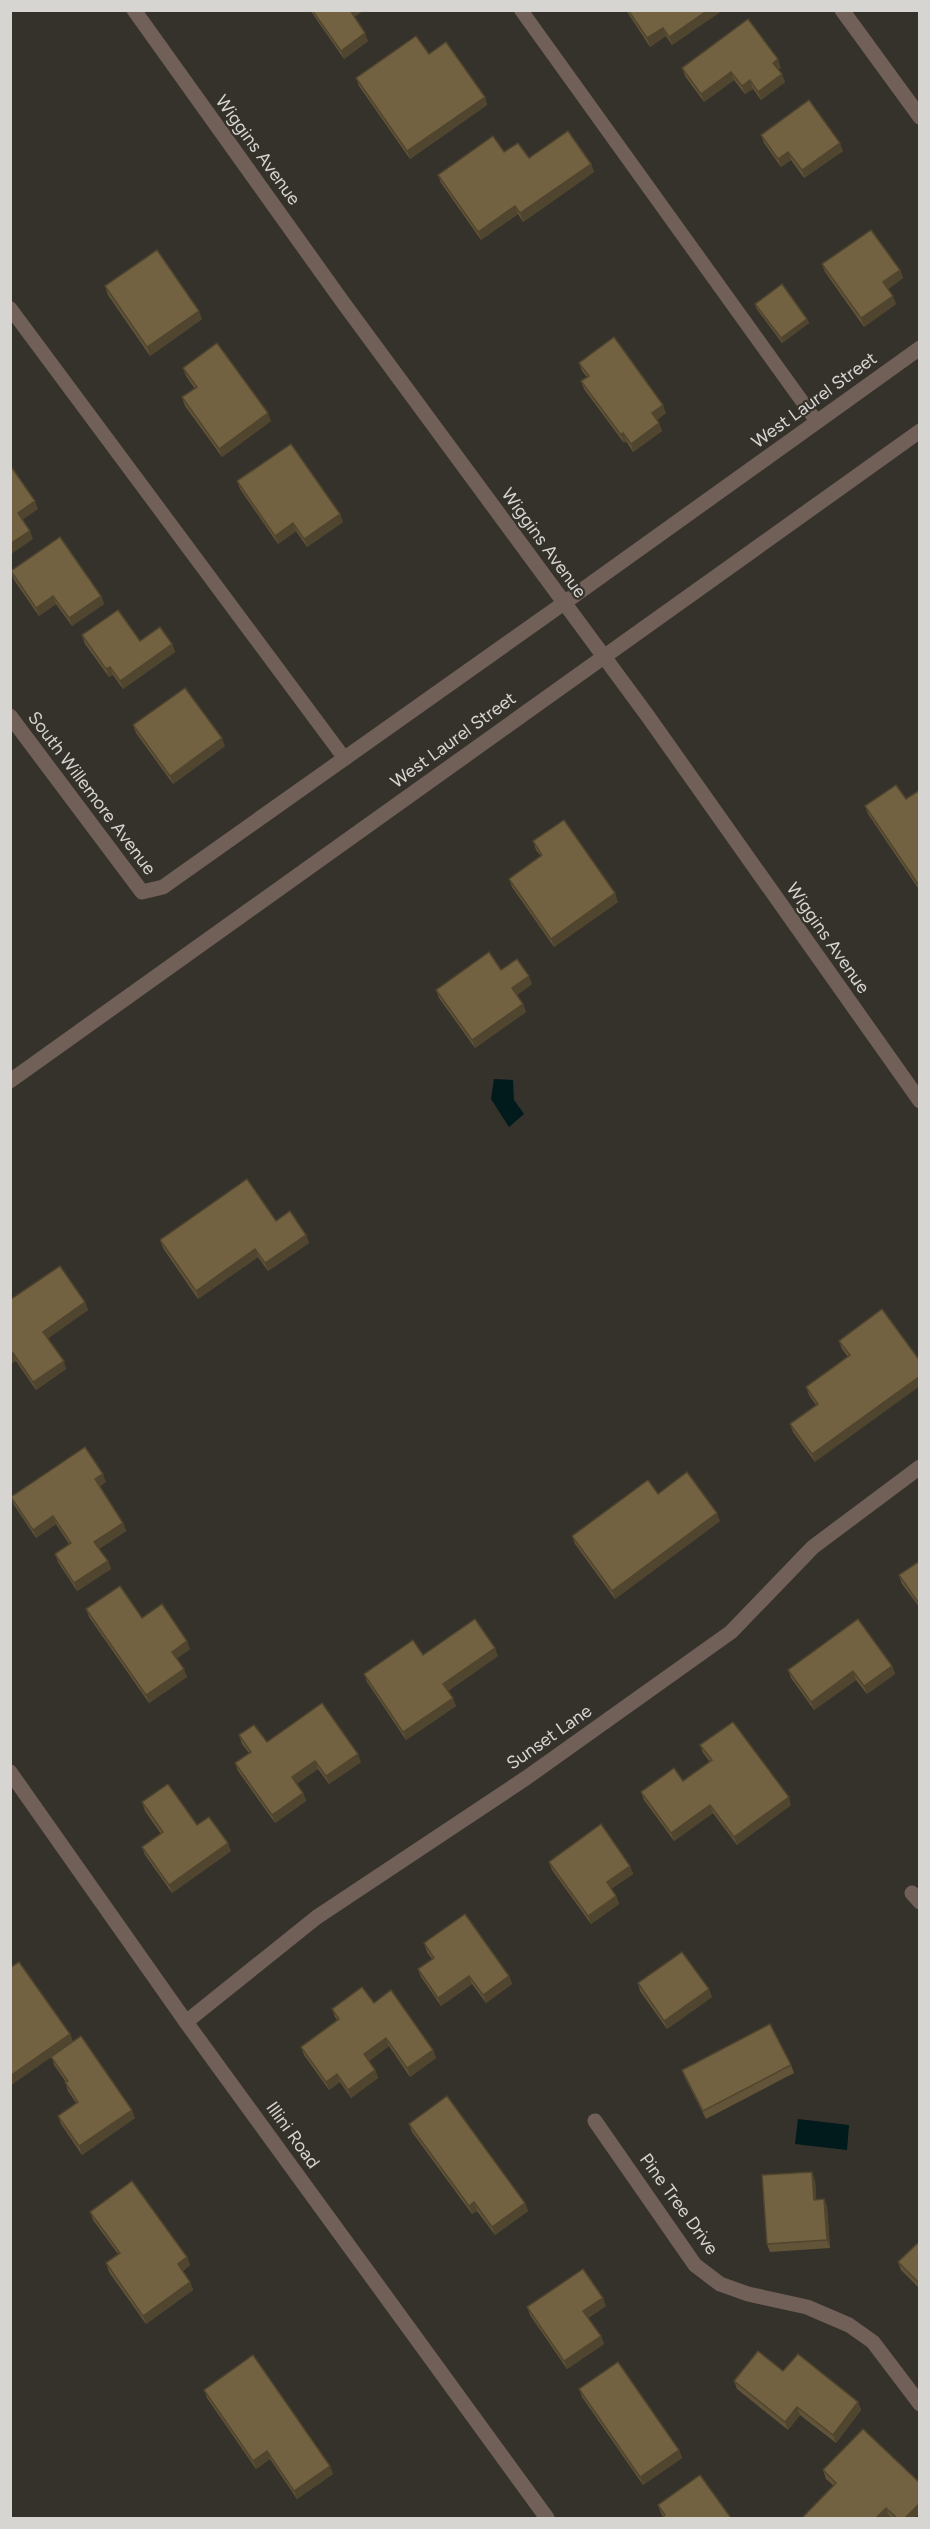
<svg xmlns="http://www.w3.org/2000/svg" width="930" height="2529" viewBox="0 0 930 2529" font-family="Figtree,sans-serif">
<rect width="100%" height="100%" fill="#35322b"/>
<g fill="#011a1c">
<polygon points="494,1079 513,1080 514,1100 524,1114 509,1127 491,1099"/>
<polygon points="798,2119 849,2125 847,2150 795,2144"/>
</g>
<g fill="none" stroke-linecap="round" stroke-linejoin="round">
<g stroke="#706058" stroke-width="14">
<polyline points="521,10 817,422"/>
<polyline points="10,308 345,759"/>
</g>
<g stroke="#706058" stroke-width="15">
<polyline points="134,10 342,301 647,715 920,1101"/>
<polyline points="842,10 920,117"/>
<polyline points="10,716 142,892 163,887 564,603"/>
<polyline points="10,1772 186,2022 547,2518"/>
<polyline points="912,1893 920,1902"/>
<polyline points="186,2022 317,1917 526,1778 731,1632 813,1547 920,1467"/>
<polyline points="595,2121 695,2265 720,2284 748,2294 807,2307 849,2325 873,2342 920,2404"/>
</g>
<g stroke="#706058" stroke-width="15">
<polyline points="564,603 920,348"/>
<polyline points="10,1081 920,431"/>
</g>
</g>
<g fill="#625438">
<polygon points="310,10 364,10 354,17 368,41 344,59"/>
<polygon points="626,10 723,10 672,45 666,36 650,47"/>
<polygon points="429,54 485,97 487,105 410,159 359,86 356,78"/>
<polygon points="682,68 781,68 778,69 785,82 761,100 753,89 745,94 734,80 704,102 685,76"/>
<polygon points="761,135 843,151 804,178 791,160 781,167 764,143"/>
<polygon points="504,152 529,158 591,164 594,172 523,222 518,214 481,240 441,183 438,175"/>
<polygon points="822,264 900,270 903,278 888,289 896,304 864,327 825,272"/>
<polygon points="105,286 202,319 150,356 108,295"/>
<polygon points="755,304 807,319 809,323 782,343 756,308"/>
<polygon points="579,363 666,413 657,420 662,431 633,452 626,441 624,443 584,389 581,381 587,377 582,371"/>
<polygon points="183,368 271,421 222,457 185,406 182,397 195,389 186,376"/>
<polygon points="237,481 343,522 307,547 296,531 278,544 240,489"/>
<polygon points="11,571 101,596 104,604 72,626 56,604 39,616 14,580"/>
<polygon points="82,635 172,644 175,652 123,689 113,675 109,677 85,644"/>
<polygon points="133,725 225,746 173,784 136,733"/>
<polygon points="920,790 920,891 868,814 865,806 906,799"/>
<polygon points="533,841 618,902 554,947 512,887 509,879 541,856 536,850"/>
<polygon points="501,970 532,984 517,995 523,1004 526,1012 475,1048 439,998 436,990"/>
<polygon points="276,1221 306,1235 309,1243 268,1271 258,1257 198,1299 163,1248 160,1240"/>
<polygon points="10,1300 85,1302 88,1310 48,1338 66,1369 36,1390 16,1361 10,1364"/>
<polygon points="882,1309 815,1462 793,1432 790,1424 816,1405 809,1395 806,1387 848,1357 842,1349 839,1341"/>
<polygon points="106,1482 99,1486 123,1523 126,1531 99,1549 108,1561 111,1569 77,1591 58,1562 55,1554 69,1544 56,1524 36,1538 14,1505 11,1497"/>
<polygon points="658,1494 720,1521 615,1599 575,1544 572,1536"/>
<polygon points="920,1561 920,1608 902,1584 899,1575"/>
<polygon points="86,1609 142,1618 190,1649 177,1658 187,1677 149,1703 89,1617"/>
<polygon points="423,1655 498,1656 448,1691 456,1706 406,1740 367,1682 364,1674"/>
<polygon points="892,1666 895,1674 867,1694 856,1680 814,1710 791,1678 788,1670"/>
<polygon points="239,1735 267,1742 361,1762 329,1784 318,1769 296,1784 303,1793 306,1801 275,1823 238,1771 235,1763 249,1753 242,1744"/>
<polygon points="700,1745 791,1805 737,1845 713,1813 674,1841 644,1800 641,1792 683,1781 710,1762 703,1753"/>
<polygon points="142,1802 197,1825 231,1851 172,1893 145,1855 142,1847 161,1834 145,1811"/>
<polygon points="549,1862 630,1866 633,1874 611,1889 616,1896 619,1904 591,1924 552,1870"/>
<polygon points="424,1943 509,1976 512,1984 486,2003 472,1984 441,2006 421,1977 418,1969 432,1959 427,1952"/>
<polygon points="638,1983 712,1997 667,2029 640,1991"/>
<polygon points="374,2003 433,2050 436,2058 410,2077 389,2046 369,2061 375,2070 378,2078 351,2098 340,2082 329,2090 304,2055 301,2047 337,2020 335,2017 332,2009"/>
<polygon points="70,2034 73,2042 135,2118 82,2155 61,2124 58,2116 76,2103 68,2091 65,2082 66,2082 54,2065 52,2057"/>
<polygon points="791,2065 794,2073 706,2119 685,2078 682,2070"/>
<polygon points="409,2124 525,2203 528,2211 495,2235 477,2211 472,2214 412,2132"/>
<polygon points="815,2180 816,2199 824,2199 827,2207 830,2248 770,2252 767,2244"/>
<polygon points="90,2212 187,2257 190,2265 183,2271 190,2282 193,2290 146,2324 109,2272 106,2263 118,2254 93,2220"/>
<polygon points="920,2241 920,2289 901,2270 898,2262"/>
<polygon points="606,2306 588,2318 601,2336 604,2344 567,2369 530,2315 527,2307"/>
<polygon points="734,2381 858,2402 861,2410 836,2443 800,2415 788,2430 737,2389"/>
<polygon points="579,2389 679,2450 682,2458 643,2485 582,2397"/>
<polygon points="204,2390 333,2474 297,2499 270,2459 256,2469 207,2398"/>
<polygon points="823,2470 915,2518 892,2518 889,2516 887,2518 802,2518 834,2486 826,2479"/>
<polygon points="658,2505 731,2518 663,2517 661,2513"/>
</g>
<g fill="#50452e">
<polygon points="349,10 364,10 352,18"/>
<polygon points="708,10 723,10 672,45 669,37"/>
<polygon points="663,28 666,36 650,47 647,38"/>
<polygon points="365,33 368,41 344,59 341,51"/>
<polygon points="778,59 781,68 776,71 773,63"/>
<polygon points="731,72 734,80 704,102 701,94"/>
<polygon points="782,74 785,82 761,100 758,92"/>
<polygon points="750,80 753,89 745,94 742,86"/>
<polygon points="485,97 487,105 410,159 407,151"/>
<polygon points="840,143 843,151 804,178 802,170"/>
<polygon points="788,152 791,160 781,167 778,159"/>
<polygon points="591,164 594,172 523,222 520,213"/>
<polygon points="515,206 518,214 481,240 478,232"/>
<polygon points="900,270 903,278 886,290 883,282"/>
<polygon points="893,296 896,304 864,327 861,318"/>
<polygon points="199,311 202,319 150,356 147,347"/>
<polygon points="807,319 809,323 782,343 781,338"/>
<polygon points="663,405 666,413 655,422 652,413"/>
<polygon points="268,413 271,421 222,457 219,449"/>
<polygon points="659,423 662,431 633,452 631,444"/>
<polygon points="623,433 626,441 624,443 621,435"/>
<polygon points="35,501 38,509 21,521 18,513"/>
<polygon points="340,514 343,522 307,547 304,539"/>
<polygon points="293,523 296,531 278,544 275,536"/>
<polygon points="30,531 33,539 10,555 10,544"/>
<polygon points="53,596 56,604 39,616 36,608"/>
<polygon points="101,596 104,604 72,626 69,618"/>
<polygon points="172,644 175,652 123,689 120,681"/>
<polygon points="110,667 113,675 109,677 106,669"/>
<polygon points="222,738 225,746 173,784 170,776"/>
<polygon points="615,893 618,902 554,947 551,939"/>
<polygon points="529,976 532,984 515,996 512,988"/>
<polygon points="523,1004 526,1012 475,1048 472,1040"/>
<polygon points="306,1235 309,1243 268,1271 265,1263"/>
<polygon points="255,1249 258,1257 198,1299 196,1291"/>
<polygon points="85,1302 88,1310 46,1340 43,1332"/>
<polygon points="13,1353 16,1361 10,1364 10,1354"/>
<polygon points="64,1361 66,1369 36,1390 33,1382"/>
<polygon points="920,1376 920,1386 815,1462 812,1454"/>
<polygon points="103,1474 106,1482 98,1488 95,1479"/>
<polygon points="717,1513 720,1521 615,1599 612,1591"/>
<polygon points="53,1516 56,1524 36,1538 33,1530"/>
<polygon points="123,1523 126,1531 97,1550 94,1542"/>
<polygon points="108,1561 111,1569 77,1591 74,1583"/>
<polygon points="187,1641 190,1649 175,1660 172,1652"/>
<polygon points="495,1648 498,1656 446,1692 443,1684"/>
<polygon points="892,1666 895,1674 867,1694 864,1686"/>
<polygon points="184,1669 187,1677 149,1703 146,1695"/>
<polygon points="853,1671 856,1680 814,1710 811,1702"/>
<polygon points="453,1698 456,1706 406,1740 403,1732"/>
<polygon points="358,1754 361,1762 329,1784 326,1776"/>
<polygon points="315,1761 318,1769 295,1785 292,1777"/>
<polygon points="303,1793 306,1801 275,1823 272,1815"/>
<polygon points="789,1797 791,1805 737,1845 734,1837"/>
<polygon points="710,1805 713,1813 674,1841 671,1833"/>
<polygon points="228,1843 231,1851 172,1893 169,1885"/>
<polygon points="630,1866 633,1874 609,1890 607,1882"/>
<polygon points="616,1896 619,1904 591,1924 588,1916"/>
<polygon points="469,1976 472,1984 441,2006 438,1998"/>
<polygon points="509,1976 512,1984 486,2003 483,1995"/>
<polygon points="709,1989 712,1997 667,2029 664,2021"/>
<polygon points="70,2034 73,2042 10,2086 10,2076"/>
<polygon points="386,2038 389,2046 367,2062 364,2054"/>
<polygon points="433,2050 436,2058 410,2077 407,2068"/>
<polygon points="375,2070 378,2078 351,2098 348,2090"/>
<polygon points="337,2074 340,2082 329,2090 326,2082"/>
<polygon points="132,2110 135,2118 82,2155 79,2146"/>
<polygon points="812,2172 815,2180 817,2208 814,2200"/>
<polygon points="824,2199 827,2207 830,2248 827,2240"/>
<polygon points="474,2202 477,2211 472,2214 469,2206"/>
<polygon points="525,2203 528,2211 495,2235 492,2227"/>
<polygon points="187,2257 190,2265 181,2272 178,2264"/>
<polygon points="190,2282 193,2290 146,2324 143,2316"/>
<polygon points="603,2298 606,2306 586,2319 583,2311"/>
<polygon points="601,2336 604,2344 567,2369 564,2361"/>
<polygon points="858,2402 861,2410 836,2443 833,2435"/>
<polygon points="797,2407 800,2415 788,2430 785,2422"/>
<polygon points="679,2450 682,2458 643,2485 640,2477"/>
<polygon points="267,2451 270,2459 256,2469 253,2461"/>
<polygon points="330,2466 333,2474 297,2499 294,2491"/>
<polygon points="920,2503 920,2514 915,2518 905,2518"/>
<polygon points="886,2508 889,2516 887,2518 876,2518"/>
</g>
<g fill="#726241" stroke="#50452e" stroke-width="1.5">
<polygon points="312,10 350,10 365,33 341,51"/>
<polygon points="628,10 708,10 669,37 663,28 647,38"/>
<polygon points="748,19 778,59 773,63 782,74 758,92 750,80 742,86 731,72 701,94 682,68"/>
<polygon points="416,36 429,54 446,42 485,97 407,151 356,78"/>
<polygon points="809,100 840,143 802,170 788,152 778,159 761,135"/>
<polygon points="568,131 591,164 520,213 515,206 478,232 438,175 493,136 504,152 518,143 529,158"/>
<polygon points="871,230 900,270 883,282 893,296 861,318 822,264"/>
<polygon points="157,250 199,311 147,347 105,286"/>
<polygon points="782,284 807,319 781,338 755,304"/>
<polygon points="614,337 663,405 652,413 659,423 631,444 623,433 621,435 581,381 589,376 579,363"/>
<polygon points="217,343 268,413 219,449 182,397 197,387 183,368"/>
<polygon points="291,444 340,514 304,539 293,523 275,536 237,481"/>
<polygon points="10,465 35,501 18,513 30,531 10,544"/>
<polygon points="60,537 101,596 69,618 53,596 36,608 11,571"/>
<polygon points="118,610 140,641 160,627 172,644 120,681 110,667 106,669 82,635"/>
<polygon points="185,688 222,738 170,776 133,725"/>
<polygon points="896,785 906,799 920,790 920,887 865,806"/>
<polygon points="564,820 615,893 551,939 509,879 542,855 533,841"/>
<polygon points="489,952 501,970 517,959 529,976 512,988 523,1004 472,1040 436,990"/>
<polygon points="247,1179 276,1221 290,1211 306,1235 265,1263 255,1249 196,1291 160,1240"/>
<polygon points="60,1266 85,1302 43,1332 64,1361 33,1382 13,1353 10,1354 10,1300"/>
<polygon points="882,1309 920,1361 920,1376 812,1454 790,1424 818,1404 806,1387 850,1355 839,1341"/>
<polygon points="85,1447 103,1474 95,1479 123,1523 94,1542 108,1561 74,1583 55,1554 71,1543 53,1516 33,1530 11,1497"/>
<polygon points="687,1472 717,1513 612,1591 572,1536 648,1480 658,1494"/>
<polygon points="920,1561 920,1605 899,1575"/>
<polygon points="120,1586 142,1618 162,1604 187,1641 172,1652 184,1669 146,1695 86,1609"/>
<polygon points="475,1619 495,1648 443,1684 453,1698 403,1732 364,1674 413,1640 423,1655"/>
<polygon points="858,1619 892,1666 864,1686 853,1671 811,1702 788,1670"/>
<polygon points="322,1703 358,1754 326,1776 315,1761 292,1777 303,1793 272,1815 235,1763 251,1752 239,1735 254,1725 267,1742"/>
<polygon points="733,1722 789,1797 734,1837 710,1805 671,1833 641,1792 674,1768 683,1781 712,1760 700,1745"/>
<polygon points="168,1784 197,1825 209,1817 228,1843 169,1885 142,1847 163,1832 142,1802"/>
<polygon points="601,1824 630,1866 607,1882 616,1896 588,1916 549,1862"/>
<polygon points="465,1914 509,1976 483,1995 469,1976 438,1998 418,1969 434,1958 424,1943"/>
<polygon points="682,1952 709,1989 664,2021 638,1983"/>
<polygon points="19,1962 70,2034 10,2076 10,1968"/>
<polygon points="362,1987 374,2003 391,1990 433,2050 407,2068 386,2038 364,2054 375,2070 348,2090 337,2074 326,2082 301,2047 339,2019 332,2009"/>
<polygon points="770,2024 791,2065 703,2111 682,2070"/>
<polygon points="81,2036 132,2110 79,2146 58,2116 78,2102 65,2082 68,2081 51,2057"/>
<polygon points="447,2096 525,2203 492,2227 474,2202 469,2206 409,2124"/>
<polygon points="812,2172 814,2200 824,2199 827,2240 767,2244 762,2175"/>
<polygon points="132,2181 187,2257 178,2264 190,2282 143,2316 106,2263 120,2253 90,2212"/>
<polygon points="920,2241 920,2284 898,2262"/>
<polygon points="583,2269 603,2298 583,2311 601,2336 564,2361 527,2307"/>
<polygon points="758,2351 783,2371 798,2354 858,2402 833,2435 797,2407 785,2422 734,2381"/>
<polygon points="253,2355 330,2466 294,2491 267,2451 253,2461 204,2390"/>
<polygon points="618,2362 679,2450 640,2477 579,2389"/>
<polygon points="863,2429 920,2483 920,2503 905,2518 897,2518 886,2508 876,2518 802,2518 836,2483 823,2470"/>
<polygon points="700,2475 731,2518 661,2518 665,2515 658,2505"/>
</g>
<g text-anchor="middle" stroke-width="4.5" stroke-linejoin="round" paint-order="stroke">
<g font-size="18" fill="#d7d5d1" stroke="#35322b">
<text transform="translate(258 150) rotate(54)" y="6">Wiggins Avenue</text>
<text transform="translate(814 400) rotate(-36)" y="6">West Laurel Street</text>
<text transform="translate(544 543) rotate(54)" y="6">Wiggins Avenue</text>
<text transform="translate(453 740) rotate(-36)" y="6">West Laurel Street</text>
<text transform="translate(92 793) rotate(53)" y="6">South Willemore Avenue</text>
<text transform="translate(828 938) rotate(55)" y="6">Wiggins Avenue</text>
<text transform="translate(549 1737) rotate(-35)" y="6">Sunset Lane</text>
<text transform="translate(293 2135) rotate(54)" y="6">Illini Road</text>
<text transform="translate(679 2204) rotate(54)" y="6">Pine Tree Drive</text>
</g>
</g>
<rect width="930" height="2529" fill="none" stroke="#d7d5d1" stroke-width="24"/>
</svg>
